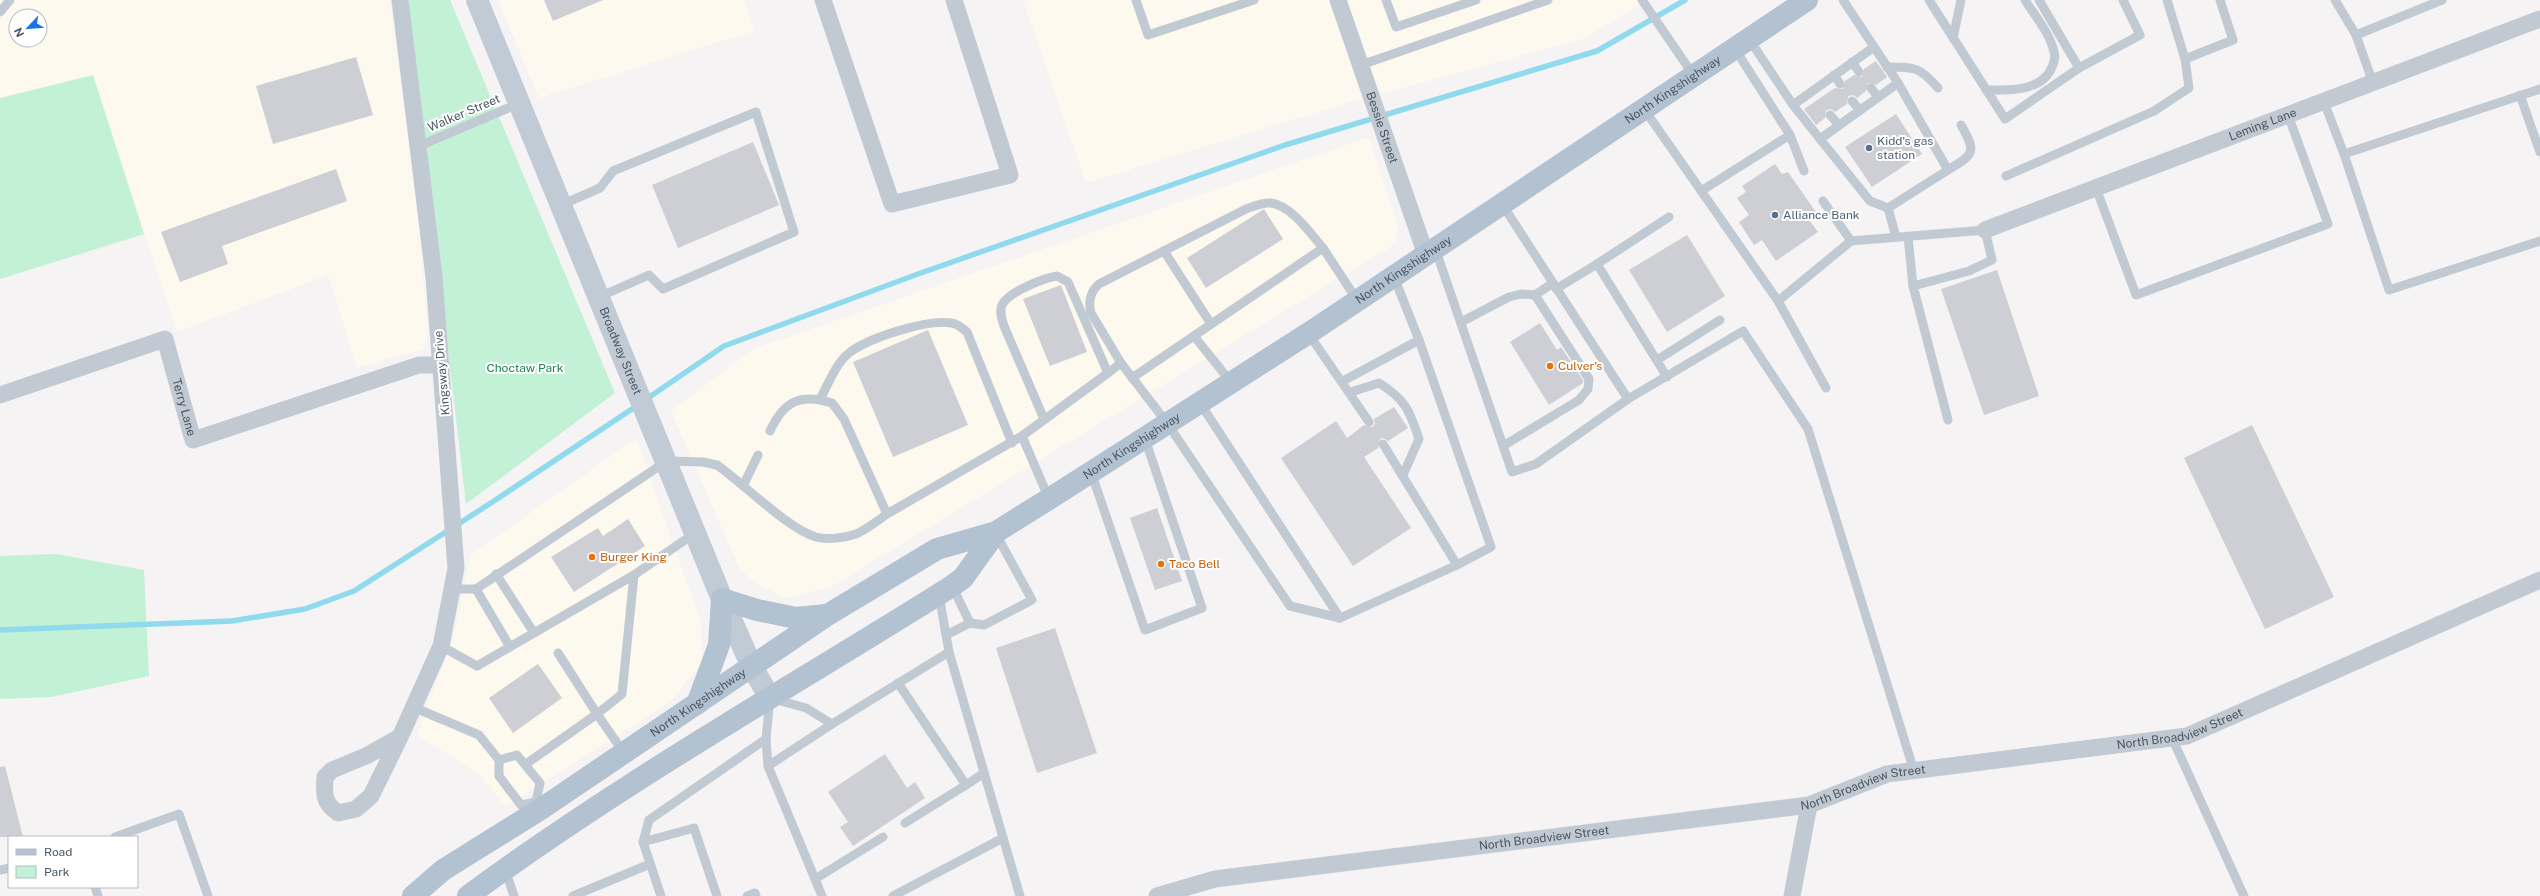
<svg xmlns="http://www.w3.org/2000/svg" width="2540" height="896" viewBox="0 0 2540 896" font-family="'Public Sans',sans-serif">
<rect width="100%" height="100%" fill="#f5f3f3"/>
<g fill="#fdf9ef" fill-rule="evenodd">
<path d="M0,0H390L415,187L428,333L423,350L357,367L328,275L177,332L93,76L0,98ZM16,16H40V40H16Z"/>
<polygon points="498,0 744,0 754,31 539,98"/>
<polygon points="1023,0 1646,0 1586,38 1354,101 1086,183"/>
<polygon points="1369,137 1398,225 1395,244 831,587 785,598 751,581 738,565 671,411 753,349"/>
<polygon points="636,438 701,623 702,663 669,703 505,807 482,776 417,735 453,639 471,555"/>
</g>
<g fill="#c3f1d5">
<polygon points="400,0 450,0 615,393 466,504 420,112"/>
<polygon points="93,75 144,234 0,279 0,98"/>
<polygon points="56,554 144,570 149,676 51,697 0,699 0,556"/>
</g>
<g fill="none" stroke-linecap="round" stroke-linejoin="round">
<g stroke="#90daee" stroke-width="5.5">
<polyline points="645,400 724,346 918,274 1285,145 1597,51 1685,0"/>
<polyline points="0,630 232,621 305,609 354,591 494,501 638,405"/>
</g>
</g>
<g fill="#cdcfd5">
<polygon points="544,0 603,0 553,21"/>
<polygon points="356,57 373,115 273,144 256,86"/>
<polygon points="1876,61 1887,77 1876,85 1868,83 1866,91 1857,98 1854,95 1848,96 1847,104 1835,112 1831,109 1826,110 1825,118 1816,125 1804,109 1835,88 1843,89 1845,81 1854,75 1862,77 1864,69"/>
<polygon points="1896,114 1922,154 1872,187 1845,147"/>
<polygon points="753,142 779,205 678,248 652,185"/>
<polygon points="1775,164 1782,174 1788,172 1818,215 1810,221 1818,232 1776,261 1762,240 1754,245 1739,222 1749,215 1737,198 1746,192 1742,186"/>
<polygon points="336,169 347,201 222,246 228,264 180,282 161,232"/>
<polygon points="1264,209 1283,239 1206,288 1187,258"/>
<polygon points="1687,235 1725,296 1667,332 1629,270"/>
<polygon points="1997,270 2039,396 1984,415 1941,289"/>
<polygon points="1061,285 1087,352 1050,366 1023,299"/>
<polygon points="1540,323 1557,350 1561,347 1583,380 1583,383 1549,405 1510,342"/>
<polygon points="928,330 968,425 893,457 853,362"/>
<polygon points="1394,407 1408,428 1388,441 1383,438 1380,439 1378,448 1364,457 1411,528 1353,566 1281,458 1336,421 1347,438 1364,425 1372,427 1375,424 1374,419"/>
<polygon points="2252,425 2334,597 2265,629 2184,458"/>
<polygon points="1157,508 1182,581 1155,590 1130,518"/>
<polygon points="628,519 645,546 574,592 551,557 598,528 603,536"/>
<polygon points="1055,628 1097,753 1037,773 996,648"/>
<polygon points="538,664 562,698 513,733 489,698"/>
<polygon points="885,754 907,788 915,782 925,798 853,846 840,827 848,822 828,792"/>
<polygon points="5,766 23,837 0,837 0,767"/>
</g>
<g fill="none" stroke-linecap="round" stroke-linejoin="round">
<g stroke="#c1cad2" stroke-width="9">
<polyline points="1136,0 1148,35 1254,0"/>
<polyline points="1386,0 1396,27 1476,0"/>
<polyline points="1642,0 1694,76"/>
<polyline points="1929,0 2005,119 2079,68 2140,35 2123,0"/>
<polyline points="2039,0 2079,68"/>
<polyline points="2167,0 2185,59"/>
<polyline points="2335,0 2356,35 2373,83"/>
<polyline points="0,12 10,0"/>
<polyline points="2356,35 2442,0"/>
<polyline points="1953,38 1961,0"/>
<polyline points="1749,39 1793,105 1820,139 1898,83 1843,0"/>
<polyline points="1735,49 1790,135 1804,171"/>
<polyline points="1852,62 1859,72"/>
<polyline points="1361,65 1548,0"/>
<path d="M1887,67C1915,67 1920,67 1938,88"/>
<polyline points="1834,75 1840,84"/>
<polyline points="1871,88 1878,97"/>
<polyline points="2540,89 2344,154 2389,290 2540,241"/>
<path d="M1986,90C2009,90 2042,92 2052,67C2054,62 2056,57 2054,52C2050,33 2035,16 2025,0"/>
<polyline points="2520,95 2540,152"/>
<polyline points="1852,101 1860,110"/>
<polyline points="2324,102 2344,154"/>
<polyline points="1793,105 1874,47"/>
<polyline points="1644,109 1778,301 1826,388"/>
<polyline points="1830,115 1839,125"/>
<polyline points="1820,139 1870,201 1888,208 1948,170 1898,83"/>
<polyline points="419,146 520,103"/>
<path d="M1948,170C1974,154 1977,153 1961,125"/>
<polyline points="2006,176 2154,111 2189,88 2185,59 2233,40 2220,0"/>
<polyline points="2096,188 2136,295 2328,224 2288,115"/>
<polyline points="1701,191 1790,135"/>
<polyline points="1823,201 1851,241"/>
<polyline points="1502,204 1628,399 1743,331 1808,429 1914,771"/>
<polyline points="561,205 600,188 613,171 756,112 794,232 663,289 649,275 599,297"/>
<polyline points="1888,208 1896,237"/>
<polyline points="1435,248 1512,472 1536,464 1628,399"/>
<polyline points="1164,251 1211,324"/>
<polyline points="1597,264 1669,217"/>
<polyline points="1394,277 1419,340 1491,547 1457,565"/>
<polyline points="1913,286 1948,420"/>
<polyline points="1556,289 1597,264 1667,377"/>
<polyline points="1778,301 1851,241 1985,230 1992,260 1969,271 1913,286 1908,237"/>
<polyline points="1461,322 1509,297 1521,294 1535,295 1553,283"/>
<polyline points="1308,333 1369,422"/>
<polyline points="1194,336 1230,381"/>
<polyline points="1657,360 1720,320"/>
<path d="M1121,363L1091,313C1088,302 1090,292 1099,284L1246,209C1254,206 1263,202 1271,203C1292,206 1310,233 1323,248"/>
<polyline points="1108,373 1121,363 1167,423 1290,606 1340,618"/>
<polyline points="1132,378 1323,248 1357,300"/>
<polyline points="1343,381 1419,340"/>
<path d="M1351,392L1379,383C1405,399 1410,411 1419,439L1403,475"/>
<path d="M820,399C828,385 836,363 849,353C868,338 927,319 951,323C957,323 962,328 967,332L1012,443"/>
<polyline points="1200,403 1340,618 1457,565 1383,444"/>
<path d="M770,431C784,401 800,393 832,403L844,419L887,514"/>
<path d="M1022,436L1108,373L1068,282L1057,276C1044,278 1008,292 1002,305C999,312 1002,319 1004,326L1044,419"/>
<polyline points="1503,446 1579,400 1588,389 1589,379 1535,295"/>
<polyline points="1091,472 1145,630 1202,608 1145,439"/>
<polyline points="744,484 758,455"/>
<polyline points="496,574 534,633"/>
<polyline points="634,575 695,533"/>
<polyline points="952,586 970,623"/>
<path d="M452,589H476L667,461L703,462L717,465C744,484 788,529 816,537C828,540 844,538 856,534C867,529 877,521 887,514L1022,436L1049,499"/>
<polyline points="476,589 510,647"/>
<polyline points="939,595 949,652 1020,896"/>
<polyline points="946,635 970,623 984,625 1032,600 996,534"/>
<polyline points="441,646 477,666 634,575 622,694 597,714 558,653"/>
<polyline points="898,683 966,785 984,773"/>
<polyline points="413,707 479,735 499,760 499,776 521,805 536,802"/>
<polyline points="2172,738 2244,896"/>
<polyline points="499,760 517,755 540,783 536,802 539,806"/>
<polyline points="526,764 597,714 624,753"/>
<polyline points="768,766 832,724"/>
<polyline points="905,823 966,785"/>
<polyline points="115,837 179,814 208,896"/>
<polyline points="643,842 694,828 717,896"/>
<polyline points="505,869 514,896"/>
<polyline points="0,870 9,868"/>
<polyline points="815,879 883,837"/>
<polyline points="95,887 98,896"/>
<polyline points="573,896 650,864"/>
<polyline points="661,896 643,842 649,820 766,739"/>
<polyline points="747,896 755,893 756,896"/>
<polyline points="822,896 768,766 766,739 770,698 806,708 832,724 949,652"/>
<polyline points="893,896 1003,838"/>
</g>
<g stroke="#c1cad2" stroke-width="17">
<polyline points="823,0 892,204 1010,175 954,0"/>
<path id="s1" d="M1338,0L1426,255"/>
<path id="s2" d="M1985,230L2540,19"/>
<path id="s3" d="M0,395L165,339L193,440L419,365H441"/>
<path d="M400,737L371,796L356,809L338,813C323,802 324,795 325,777L332,770L366,756L400,737L441,646L456,568L434,277L400,0"/>
<path id="s4" d="M1157,896L1215,879L1809,805L1887,774L2187,736L2540,580"/>
<polyline points="1792,896 1809,805"/>
</g>
<path stroke="#c1cbd6" stroke-width="22" id="s5" d="M477,0L722,599L752,667L770,698"/>
<g stroke="#b3c2d1" stroke-width="22">
<polyline points="697,704 719,645 722,599 757,610 796,618 826,615"/>
<path id="s6" d="M413,896L443,870L541,809L829,614L937,549L996,532L1049,499L1315,329L1807,0"/>
<path d="M468,896C622,782 790,688 952,586L963,578L996,532"/>
</g>
</g>
<g fill="#5c6f8a" stroke="#fff" stroke-width="1.5">
<circle cx="1869" cy="148" r="4"/>
<circle cx="1775" cy="215" r="4"/>
</g>
<g fill="#e8710a" stroke="#fff" stroke-width="1.5">
<circle cx="1550" cy="366" r="4"/>
<circle cx="592" cy="557" r="4"/>
<circle cx="1161" cy="564" r="4"/>
</g>
<g text-anchor="middle" stroke-width="4" stroke-linejoin="round" paint-order="stroke">
<g font-size="12" fill="#4a5661" stroke="#fff">
<text dy="4" stroke="none"><textPath href="#s6" startOffset="1499">North Kingshighway</textPath></text>
<text transform="translate(464 113) rotate(-23)" y="4">Walker Street</text>
<text dy="4" stroke="none"><textPath href="#s2" startOffset="297">Leming Lane</textPath></text>
<text dy="4" stroke="none"><textPath href="#s1" startOffset="135">Bessie Street</textPath></text>
<text dy="4" stroke="none"><textPath href="#s6" startOffset="1175">North Kingshighway</textPath></text>
<text dy="4" stroke="none"><textPath href="#s5" startOffset="379">Broadway Street</textPath></text>
<text transform="translate(442 373) rotate(-95)" y="4">Kingsway Drive</text>
<text dy="4" stroke="none"><textPath href="#s3" startOffset="245">Terry Lane</textPath></text>
<text dy="4" stroke="none"><textPath href="#s6" startOffset="851">North Kingshighway</textPath></text>
<text dy="4" stroke="none"><textPath href="#s6" startOffset="345">North Kingshighway</textPath></text>
<text dy="4" stroke="none"><textPath href="#s4" startOffset="1040">North Broadview Street</textPath></text>
<text dy="4" stroke="none"><textPath href="#s4" startOffset="716">North Broadview Street</textPath></text>
<text dy="4" stroke="none"><textPath href="#s4" startOffset="392">North Broadview Street</textPath></text>
</g>
<g font-size="12" fill="#4e5e75" stroke="#fff" text-anchor="start">
<text x="1877" y="145">Kidd's gas<tspan x="1877" dy="14">station</tspan></text>
<text x="1783" y="219">Alliance Bank</text>
</g>
<g font-size="12" fill="#c56008" stroke="#fff" text-anchor="start">
<text x="1558" y="370">Culver's</text>
<text x="600" y="561">Burger King</text>
<text x="1169" y="568">Taco Bell</text>
</g>
<g font-size="12" fill="#17864f" stroke="#fff">
<text x="525" y="372">Choctaw Park</text>
</g>
</g>
<rect x="8" y="836" width="130" height="52" fill="#ffffff" stroke="#b7bbc0"/>
<rect x="16" y="849" width="20" height="6" fill="#b3c2d1" stroke="#b7bbc0"/>
<text x="44" y="856" font-size="12" fill="#4a5661">Road</text>
<rect x="16" y="866" width="20" height="12" fill="#c3f1d5" stroke="#b7bbc0"/>
<text x="44" y="876" font-size="12" fill="#4a5661">Park</text>
<g transform="translate(28 28) rotate(244)"><circle r="19" fill="#ffffff" stroke="#b7bbc0"/>
<path d="M0-3L7 15L0 10L-7 15Z" fill="#1a73e8"/>
<text y="-6" font-size="11" font-weight="bold" text-anchor="middle" fill="#4a5661">N</text>
</g>
</svg>
